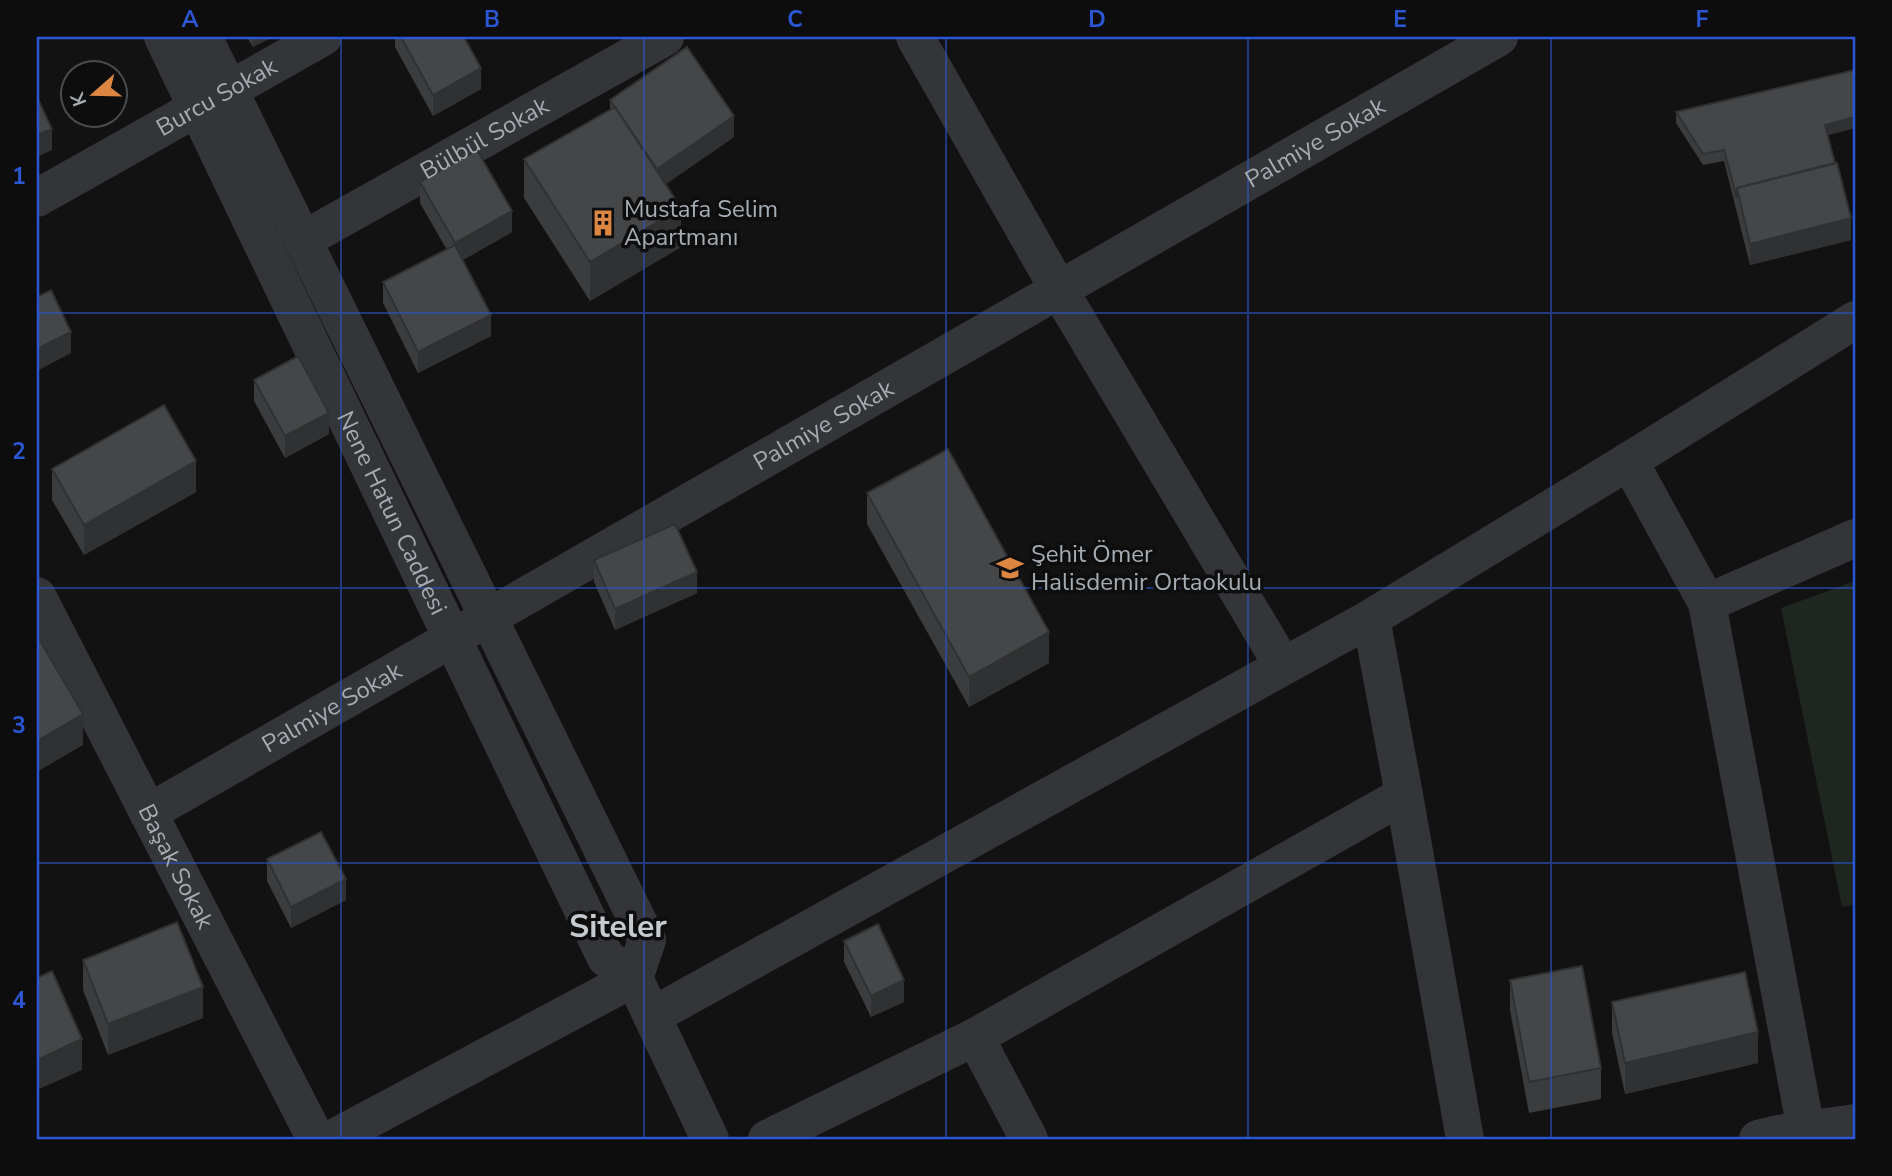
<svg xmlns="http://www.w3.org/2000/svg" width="1892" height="1176" viewBox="0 0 1892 1176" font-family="'Nunito Sans',sans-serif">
<rect width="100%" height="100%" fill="#121213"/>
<polygon fill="#1f261f" points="1855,581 1855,905 1842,907 1781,608"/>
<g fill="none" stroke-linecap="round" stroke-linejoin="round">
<g stroke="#333538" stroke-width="38">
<path id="s1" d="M163,37L606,958L634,978L710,1139"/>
<polyline points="203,37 647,940 634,978"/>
<polyline points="915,37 1059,290 1283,666"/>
<path id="s2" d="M37,198L323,37"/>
<path id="s3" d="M303,240L665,37"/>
<polyline points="1629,461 1707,603 1806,1130"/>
<path id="s4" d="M37,596L316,1139"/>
<polyline points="1707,603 1855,538"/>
<polyline points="1371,618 1404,795 1465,1139"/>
<path id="s5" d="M148,813L1499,37"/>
<polyline points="652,1016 1371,618 1629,461 1855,320"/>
<polyline points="975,1037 1029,1139"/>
<polyline points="332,1139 634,978"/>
<polyline points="767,1139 975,1037 1404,795"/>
<polyline points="1758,1139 1778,1134 1855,1123"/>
</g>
</g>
<g fill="#3a3c3e">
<polygon points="247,37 272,37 253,47"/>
<polygon points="395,37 464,37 481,89 433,116 395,47"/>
<polygon points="1855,70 1855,128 1828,135 1851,240 1750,265 1724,161 1703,165 1676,123 1676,112"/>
<polygon points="610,100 734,137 666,184 681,247 590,301 524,198 524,159 610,110"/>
<polygon points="420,182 512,232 463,260 491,336 418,373 383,303 383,282 447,250 420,203"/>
<polygon points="254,380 329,434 285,458 254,401"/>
<polygon points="52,469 196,492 84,555 52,500"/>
<polygon points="867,493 1049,663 969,707 867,524"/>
<polygon points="594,560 697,593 615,630 594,582"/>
<polygon points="267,859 346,900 291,928 267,881"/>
<polygon points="844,941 904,1002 871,1017 844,962"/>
<polygon points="83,960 203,1018 108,1055 83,990"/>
<polygon points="1510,980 1601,1068 1601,1099 1529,1113 1510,1010"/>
<polygon points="1612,1002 1758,1063 1625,1094 1612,1033"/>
</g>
<g fill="#303132">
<polygon points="253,37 272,37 253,47"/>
<polygon points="481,68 481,89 433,116 433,95"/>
<polygon points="734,116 734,137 657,190 657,169"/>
<polygon points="1855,117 1855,128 1825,136 1825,125"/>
<polygon points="52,129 52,150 37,157 37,135"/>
<polygon points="681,208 681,247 590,301 590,262"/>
<polygon points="512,211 512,232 455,264 455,243"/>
<polygon points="1851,218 1851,240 1750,265 1750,244"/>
<polygon points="491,315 491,336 418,373 418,352"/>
<polygon points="71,332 71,353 37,371 37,349"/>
<polygon points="329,413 329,434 285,458 285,436"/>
<polygon points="196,461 196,492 84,555 84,525"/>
<polygon points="697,572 697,593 615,630 615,609"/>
<polygon points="1049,632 1049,663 969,707 969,677"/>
<polygon points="83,714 83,745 37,772 37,741"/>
<polygon points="346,879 346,900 291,928 291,907"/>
<polygon points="904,980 904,1002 871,1017 871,996"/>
<polygon points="203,987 203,1018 108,1055 108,1024"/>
<polygon points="1758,1032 1758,1063 1625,1094 1625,1063"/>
<polygon points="82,1039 82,1070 37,1090 37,1060"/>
</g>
<g fill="#444648" stroke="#303132" stroke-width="2">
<polygon points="401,37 464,37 481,68 433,95"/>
<polygon points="687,47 734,116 657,169 610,100"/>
<polygon points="1855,70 1855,117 1825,125 1835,163 1737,188 1737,198 1724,150 1703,154 1676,112"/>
<polygon points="37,97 52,129 37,135"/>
<polygon points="615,107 681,208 590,262 524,159"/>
<polygon points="477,150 512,211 455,243 420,182"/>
<polygon points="1837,163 1851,218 1750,244 1737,188"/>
<polygon points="455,245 491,315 418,352 383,282"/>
<polygon points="51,290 71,332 37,349 37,297"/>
<polygon points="298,356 329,413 285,436 254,380"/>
<polygon points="164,405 196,461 84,525 52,469"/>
<polygon points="948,449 1049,632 969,677 867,493"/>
<polygon points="675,524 697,572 615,609 594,560"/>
<polygon points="39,639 83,714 37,741 37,640"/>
<polygon points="321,832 346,879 291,907 267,859"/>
<polygon points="177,922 203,987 108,1024 83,960"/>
<polygon points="878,924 904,980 871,996 844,941"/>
<polygon points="1582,966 1601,1068 1529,1082 1510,980"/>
<polygon points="52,971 82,1039 37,1060 37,978"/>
<polygon points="1745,972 1758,1032 1625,1063 1612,1002"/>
</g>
<path fill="none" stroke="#2b57d4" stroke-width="2" stroke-opacity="0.55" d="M341,37V1139M644,37V1139M946,37V1139M1248,37V1139M1551,37V1139M37,313H1855M37,588H1855M37,863H1855"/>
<defs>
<g id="building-bare" transform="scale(2.1)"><path d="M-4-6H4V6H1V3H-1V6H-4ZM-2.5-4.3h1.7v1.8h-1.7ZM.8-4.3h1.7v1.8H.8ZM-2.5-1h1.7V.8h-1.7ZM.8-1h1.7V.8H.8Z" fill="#dc8741" stroke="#0d0d0e" stroke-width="2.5" paint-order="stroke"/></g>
<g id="school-bare" transform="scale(2.1)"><path d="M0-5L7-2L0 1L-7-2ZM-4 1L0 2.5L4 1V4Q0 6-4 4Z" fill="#dc8741" stroke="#0d0d0e" stroke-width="2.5" paint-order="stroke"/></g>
</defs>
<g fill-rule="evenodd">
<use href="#building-bare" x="603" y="223"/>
<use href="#school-bare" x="1010" y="568"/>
</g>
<g text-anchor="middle" stroke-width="7" stroke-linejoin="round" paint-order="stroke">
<g font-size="24" fill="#a5acb2" stroke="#0d0d0e">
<text dy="8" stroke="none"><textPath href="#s2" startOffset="206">Burcu Sokak</textPath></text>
<text dy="8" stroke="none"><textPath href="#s3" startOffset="208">Bülbül Sokak</textPath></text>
<text dy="8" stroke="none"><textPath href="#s5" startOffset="1346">Palmiye Sokak</textPath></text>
<text dy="8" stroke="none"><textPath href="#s5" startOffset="779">Palmiye Sokak</textPath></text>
<text dy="8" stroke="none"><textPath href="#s1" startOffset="528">Nene Hatun Caddesi</textPath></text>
<text dy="8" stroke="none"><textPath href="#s5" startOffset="212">Palmiye Sokak</textPath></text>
<text dy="8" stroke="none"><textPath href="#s4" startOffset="304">Başak Sokak</textPath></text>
</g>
<g font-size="24" fill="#a5acb2" stroke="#0d0d0e" text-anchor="start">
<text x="624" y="217">Mustafa Selim<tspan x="624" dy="28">Apartmanı</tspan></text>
<text x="1031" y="562">Şehit Ömer<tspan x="1031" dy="28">Halisdemir Ortaokulu</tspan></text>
</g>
<g font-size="32" font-weight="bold" fill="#c5cacf" stroke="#0d0d0e">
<text x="618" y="937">Siteler</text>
</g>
</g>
<rect width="1892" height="1176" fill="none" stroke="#0d0d0e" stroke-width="77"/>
<g transform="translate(94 94) rotate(250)"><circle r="33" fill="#0d0d0e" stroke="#4a4d50" stroke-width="2"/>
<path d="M0-5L12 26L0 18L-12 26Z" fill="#dc8741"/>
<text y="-10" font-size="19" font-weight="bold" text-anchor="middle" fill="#a5acb2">K</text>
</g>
<rect x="38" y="38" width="1816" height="1100" fill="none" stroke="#2b57d4" stroke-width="2.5"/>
<g font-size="23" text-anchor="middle" font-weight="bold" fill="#2b57d4">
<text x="190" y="27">A</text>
<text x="492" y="27">B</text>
<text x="795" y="27">C</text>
<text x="1097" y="27">D</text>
<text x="1400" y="27">E</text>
<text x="1702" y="27">F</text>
<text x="19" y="184">1</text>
<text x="19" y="459">2</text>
<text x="19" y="733">3</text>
<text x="19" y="1008">4</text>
</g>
</svg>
